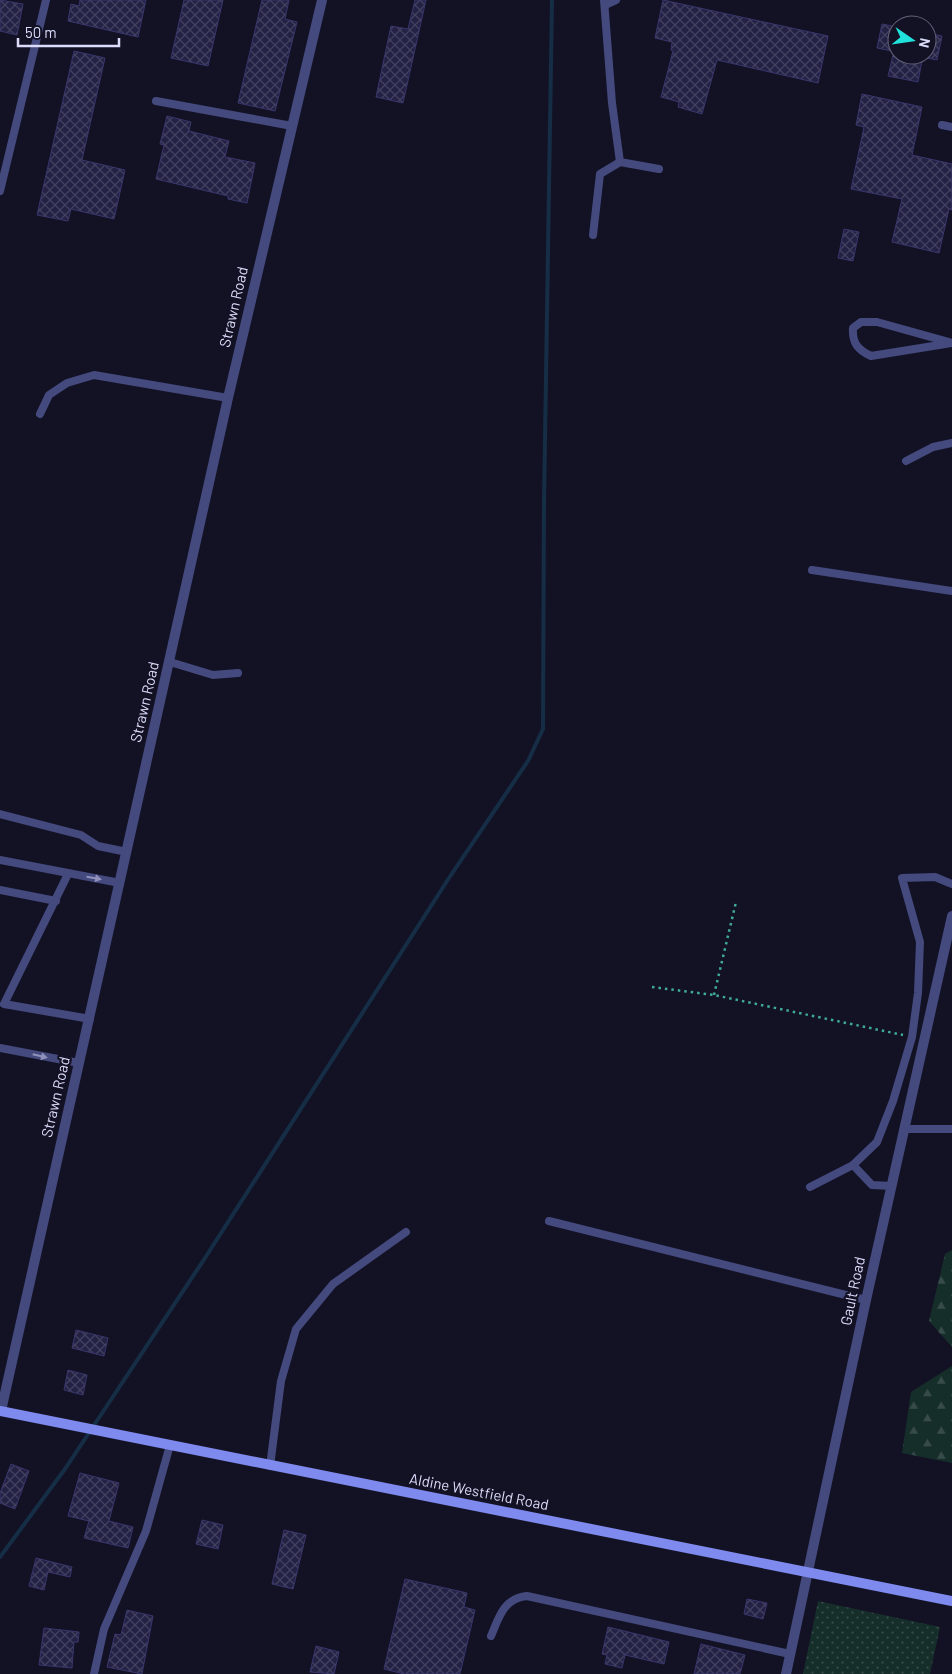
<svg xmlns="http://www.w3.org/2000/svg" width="952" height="1674" viewBox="0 0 952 1674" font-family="Barlow,sans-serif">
<defs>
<pattern id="grass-dots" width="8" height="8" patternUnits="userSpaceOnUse" patternTransform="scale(1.25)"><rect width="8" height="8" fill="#162e2a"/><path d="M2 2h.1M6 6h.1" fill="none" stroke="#374c4a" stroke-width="1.8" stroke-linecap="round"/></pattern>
<pattern id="forest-firs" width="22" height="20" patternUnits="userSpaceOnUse" patternTransform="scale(1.25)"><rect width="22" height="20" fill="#162e2a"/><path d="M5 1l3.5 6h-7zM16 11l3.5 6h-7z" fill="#374c4a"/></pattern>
<pattern id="building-cross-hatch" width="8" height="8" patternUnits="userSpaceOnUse" patternTransform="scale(1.25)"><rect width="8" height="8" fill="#232144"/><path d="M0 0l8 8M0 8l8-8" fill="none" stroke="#424160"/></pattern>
</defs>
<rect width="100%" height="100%" fill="#131225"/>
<polygon fill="url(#grass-dots)" points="818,1601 940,1627 930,1674 803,1674"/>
<g fill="url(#forest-firs)">
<polygon points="952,1250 952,1347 929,1321 945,1254"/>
<polygon points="952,1366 952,1463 902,1453 911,1392"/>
</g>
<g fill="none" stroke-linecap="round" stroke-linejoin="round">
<polyline stroke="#152e46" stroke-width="4" points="0,1557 65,1469 205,1258 449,878 528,761 543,729 544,502 552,0"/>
</g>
<g fill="url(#building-cross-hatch)" stroke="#39366d">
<polygon points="0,0 23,4 17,35 0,31"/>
<polygon points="80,0 146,0 138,37 68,21 71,4 79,6"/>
<polygon points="184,0 223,0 208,66 171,58"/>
<polygon points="262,0 289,0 285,19 297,22 275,111 238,103"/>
<polygon points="415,0 426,0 403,103 376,97 391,26 408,29"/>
<polygon points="663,0 828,36 818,83 717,60 702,114 678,107 679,102 661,97 673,51 671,50 672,42 655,38"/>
<polygon points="882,24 897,27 897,52 877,48"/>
<polygon points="927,33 942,36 937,60 927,58"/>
<polygon points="74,51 105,58 82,160 125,170 114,219 71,209 68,221 37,215"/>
<polygon points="893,55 923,55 918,82 888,76"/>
<polygon points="862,94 922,107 912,155 952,164 952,210 949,209 939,253 892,242 902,199 851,189 864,127 856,125"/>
<polygon points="167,116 191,122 189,131 229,141 225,157 255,163 247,203 228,199 228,196 156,179 164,145 160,144"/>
<polygon points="844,229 859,232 853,261 838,258"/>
<polygon points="76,1330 108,1338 104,1356 72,1348"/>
<polygon points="68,1370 87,1375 83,1395 64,1390"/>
<polygon points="11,1464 29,1471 15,1509 0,1503 0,1493"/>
<polygon points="80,1473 119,1483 109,1521 133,1527 128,1548 84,1538 89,1521 68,1516"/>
<polygon points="202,1520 223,1525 218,1549 196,1544"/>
<polygon points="284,1530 306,1535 293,1589 272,1584"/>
<polygon points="36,1558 72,1567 70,1577 48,1572 44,1590 29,1586"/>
<polygon points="405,1579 467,1593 464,1607 475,1610 460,1674 404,1674 384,1669"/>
<polygon points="747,1599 767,1603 763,1619 744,1614"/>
<polygon points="127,1610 153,1616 142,1674 107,1667 115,1634 121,1635"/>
<polygon points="608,1627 669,1642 664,1664 625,1655 622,1668 605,1664 607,1655 602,1654"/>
<polygon points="44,1628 79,1632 78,1642 74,1642 72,1668 39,1665"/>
<polygon points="701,1644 745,1655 740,1674 694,1674"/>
<polygon points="316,1646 339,1652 334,1674 310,1672"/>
</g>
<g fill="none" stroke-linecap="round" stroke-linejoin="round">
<g stroke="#3faa95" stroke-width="2.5" stroke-dasharray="2.5 4" stroke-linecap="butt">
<polyline points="652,987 714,995 903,1035"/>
<polyline points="714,995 736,902"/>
</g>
<g stroke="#44497e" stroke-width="8">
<polyline points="604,0 612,103 620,162 659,169"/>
<polyline points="605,5 616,0"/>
<polyline points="156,101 292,126"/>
<polyline points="942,125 952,127"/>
<polyline points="0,191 46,0"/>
<polyline points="593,235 600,174 620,162"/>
<path d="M861,322H877L952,343L871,356C858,350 852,343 853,328Z"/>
<polyline points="40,414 49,395 67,383 94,375 228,398"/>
<polyline points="906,461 933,447 952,443"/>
<polyline points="812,570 952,591"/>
<polyline points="170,662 213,675 238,673"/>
<polyline points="0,814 81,835 98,846 127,852"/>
<polyline points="0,860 120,883"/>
<polyline points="68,874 4,1004 90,1019"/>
<polyline points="0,890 56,901"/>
<polyline points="0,1048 79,1063"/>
<polyline points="904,1129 952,1129"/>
<polyline points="853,1165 872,1185 892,1186"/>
<polyline points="810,1187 853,1165 877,1142 893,1101 912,1037 918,993 920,942 902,878 935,877 952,884"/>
<polyline points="549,1221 866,1300"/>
<polyline points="270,1466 281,1381 296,1329 333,1284 406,1232"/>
<path d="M491,1636C499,1617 504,1598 527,1596L790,1654"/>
<polyline points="94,1674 104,1629 146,1531 170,1445"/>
</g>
<g stroke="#44497e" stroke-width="10">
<polyline points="1,1411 228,398 322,0"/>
<polyline points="786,1674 866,1300 952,916"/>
</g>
<polyline stroke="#7e8aee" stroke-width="10" points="0,1411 952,1601"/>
</g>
<defs><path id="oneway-solid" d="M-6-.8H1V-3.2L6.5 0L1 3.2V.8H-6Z" transform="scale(1.25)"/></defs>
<g fill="#9092bc">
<use href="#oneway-solid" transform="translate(94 878) rotate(10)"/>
<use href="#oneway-solid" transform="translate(40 1056) rotate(13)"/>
</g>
<g text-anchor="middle" stroke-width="4.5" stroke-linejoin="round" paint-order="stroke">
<g font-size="15" fill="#dbdcfa" stroke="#131225">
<text transform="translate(234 307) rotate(-77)" y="5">Strawn Road</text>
<text transform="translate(145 702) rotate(-77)" y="5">Strawn Road</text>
<text transform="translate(56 1097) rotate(-77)" y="5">Strawn Road</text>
<text transform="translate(853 1291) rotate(-78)" y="5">Gault Road</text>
<text transform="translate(479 1492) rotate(11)" y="5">Aldine Westfield Road</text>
</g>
</g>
<g transform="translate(912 40) rotate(103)"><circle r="24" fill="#131225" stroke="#63637a"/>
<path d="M0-4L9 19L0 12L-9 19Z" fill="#20e2db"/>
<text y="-8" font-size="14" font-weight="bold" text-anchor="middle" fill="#dbdcfa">N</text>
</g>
<path d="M18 38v8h101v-8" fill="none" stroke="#dbdcfa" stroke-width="2.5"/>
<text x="25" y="38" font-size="15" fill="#dbdcfa" stroke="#131225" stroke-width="4" paint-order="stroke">50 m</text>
</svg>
